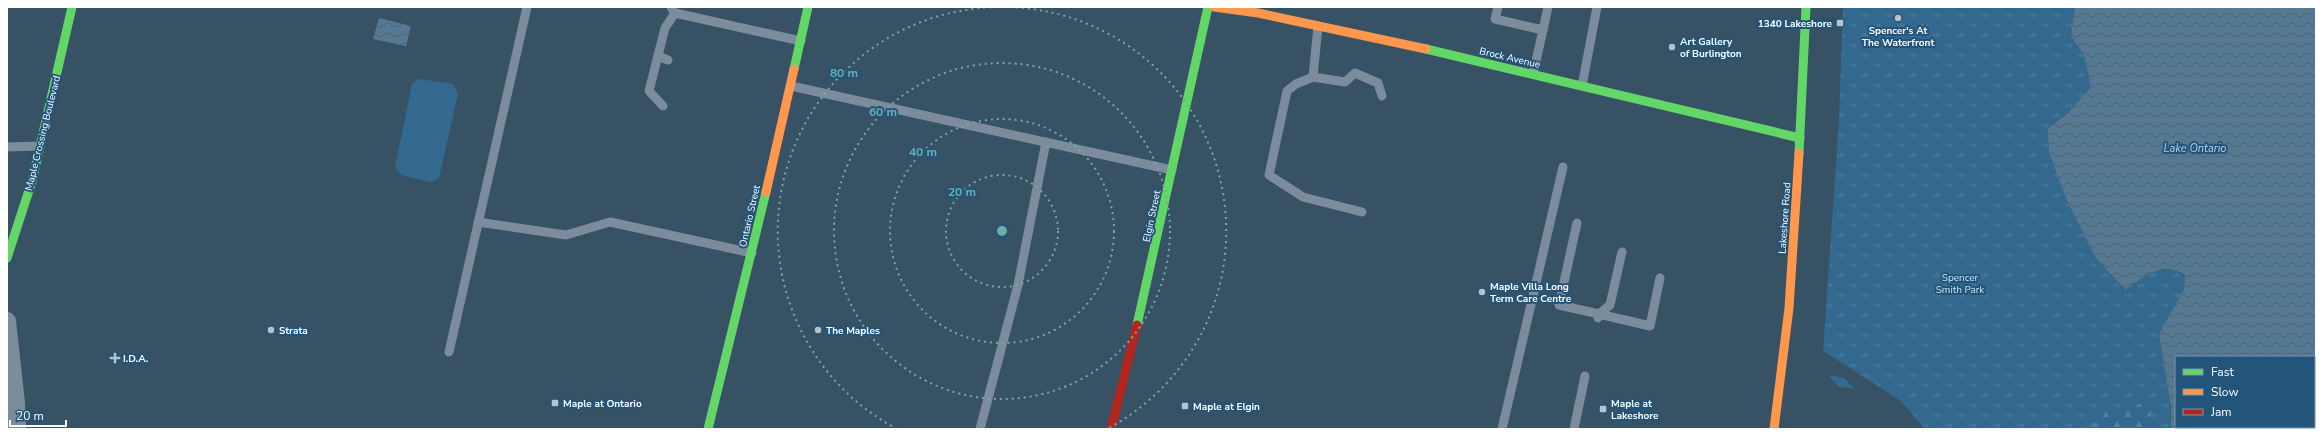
<svg xmlns="http://www.w3.org/2000/svg" width="2323" height="436" viewBox="0 0 2323 436" font-family="'Nunito Sans',sans-serif">
<defs>
<pattern id="grass-tufts" width="24" height="20" patternUnits="userSpaceOnUse"><rect width="24" height="20" fill="#34698f"/><path d="M3 7l-1-3M5 7V3M7 7l1-3M15 17l-1-3M17 17v-4M19 17l1-3" fill="none" stroke="#5280a0"/></pattern>
<pattern id="forest-firs" width="22" height="20" patternUnits="userSpaceOnUse"><rect width="22" height="20" fill="#34698f"/><path d="M5 1l3.5 6h-7zM16 11l3.5 6h-7z" fill="#5280a0"/></pattern>
<pattern id="water-waves" width="16" height="10" patternUnits="userSpaceOnUse"><rect width="16" height="10" fill="#567993"/><path d="M0 5q4-4 8 0t8 0" fill="none" stroke="#516270"/></pattern>
</defs>
<rect width="100%" height="100%" fill="#375165"/>
<path fill="url(#grass-tufts)" d="M1843,7H2075L2071,36L2084,55L2091,87L2067,114L2048,128L2067,201L2095,257L2124,290C2146,277 2159,260 2185,275L2184,289L2159,334L2170,398L2171,429H1925L1901,401L1823,351L1839,120Z"/>
<polygon fill="url(#forest-firs)" points="2155,401 2158,404 2156,409 2144,422 2150,429 2090,429 2105,410"/>
<g fill="#34698f">
<polygon points="419,79 453,84 458,94 439,178 431,182 401,175 395,167 412,84"/>
<polygon points="1828,375 1844,378 1855,389 1839,387"/>
</g>
<g fill="url(#water-waves)" fill-rule="evenodd">
<path d="M2075,7H2316V429H2171V407L2159,334L2184,289L2185,275C2161,260 2145,276 2125,290L2095,257L2067,201L2049,152L2048,128L2067,114L2091,87L2084,55L2071,36ZM2176,357H2314V427H2176Z"/>
<polygon points="379,18 411,26 406,46 373,39"/>
</g>
<g fill="none" stroke-linecap="round" stroke-linejoin="round">
<g stroke="#7b8d9c" stroke-width="9">
<polyline points="671,7 675,13 801,41"/>
<polyline points="1498,7 1495,19 1543,30 1548,7"/>
<polyline points="1318,26 1313,77 1345,82 1355,73 1378,83 1382,96"/>
<polyline points="658,56 668,60"/>
<polyline points="1533,74 1543,30"/>
<polyline points="1313,77 1296,84 1287,91 1269,175 1303,197 1362,212"/>
<polyline points="791,86 1172,170"/>
<polyline points="1582,86 1597,7"/>
<polyline points="663,106 649,91 665,28 675,13"/>
<polyline points="7,147 39,146"/>
<polyline points="478,222 566,235 610,222 752,253"/>
<polyline points="1577,223 1559,305 1599,314 1598,318"/>
<polyline points="1599,314 1650,326 1660,278"/>
<polyline points="1599,314 1610,305 1622,252"/>
<polyline points="449,352 527,7"/>
<polyline points="980,429 1018,285 1046,142"/>
<polyline points="1502,429 1563,167"/>
<polyline points="1574,429 1585,376"/>
</g>
<polyline stroke="#7b8d9c" stroke-width="18" points="7,321 16,403 17,429"/>
<g stroke="#63d668" stroke-width="9">
<polyline points="1426,49 1800,138"/>
<polyline points="794,69 808,7"/>
<polyline points="1799,153 1806,7"/>
<polyline points="7,258 32,181 72,7"/>
<polyline points="1137,325 1208,7"/>
<polyline points="708,429 766,192"/>
</g>
<g stroke="#ff974d" stroke-width="9">
<polyline points="1214,7 1258,13 1426,49"/>
<polyline points="766,192 794,69"/>
<polyline points="1774,429 1789,308 1799,153"/>
</g>
<polyline stroke="#b3261e" stroke-width="9" points="1111,429 1137,325"/>
</g>
<g fill="none" stroke="#6fada8" stroke-width="2" stroke-dasharray="2 4">
<circle cx="1002" cy="231" r="56"/>
<circle cx="1002" cy="231" r="112"/>
<circle cx="1002" cy="231" r="168"/>
<path d="M897 429A224 224 0 0 1 1000 7M1004 7A224 224 0 0 1 1107 429"/>
</g>
<g fill="#b9c2c9" stroke="#235479" stroke-width="1.5">
<circle cx="1898" cy="18" r="4"/>
<rect x="1836" y="19" width="8" height="8" rx="2"/>
<circle cx="1672" cy="47" r="4"/>
<circle cx="1482" cy="292" r="4"/>
<circle cx="271" cy="330" r="4"/>
<circle cx="818" cy="330" r="4"/>
<path d="M113 352h4v4h4v4h-4v4h-4v-4h-4v-4h4z"/>
<rect x="551" y="399" width="8" height="8" rx="2"/>
<rect x="1181" y="402" width="8" height="8" rx="2"/>
<rect x="1599" y="405" width="8" height="8" rx="2"/>
</g>
<g text-anchor="middle" stroke-width="4" stroke-linejoin="round" paint-order="stroke">
<g font-size="10" font-weight="bold" fill="#fff" stroke="#235479" text-anchor="start">
<text x="1832" y="27" text-anchor="end">1340 Lakeshore</text>
<text x="1898" y="34" text-anchor="middle">Spencer's At<tspan x="1898" dy="12">The Waterfront</tspan></text>
<text x="1680" y="45">Art Gallery<tspan x="1680" dy="12">of Burlington</tspan></text>
<text x="1490" y="290">Maple Villa Long<tspan x="1490" dy="12">Term Care Centre</tspan></text>
<text x="279" y="334">Strata</text>
<text x="826" y="334">The Maples</text>
<text x="123" y="362">I.D.A.</text>
<text x="563" y="407">Maple at Ontario</text>
<text x="1611" y="407">Maple at<tspan x="1611" dy="12">Lakeshore</tspan></text>
<text x="1193" y="410">Maple at Elgin</text>
</g>
<g font-size="10" fill="#fff" stroke="#235479">
<text transform="translate(1510 57) rotate(13)" y="4">Brock Avenue</text>
<text transform="translate(42 133) rotate(-76)" y="4">Maple Crossing Boulevard</text>
<text transform="translate(749 216) rotate(-77)" y="4">Ontario Street</text>
<text transform="translate(1151 216) rotate(-78)" y="4">Elgin Street</text>
<text transform="translate(1784 218) rotate(-86)" y="4">Lakeshore Road</text>
</g>
<g font-size="10" fill="#c8e2f4" stroke="#235479">
<text x="1960" y="281">Spencer<tspan x="1960" dy="12">Smith Park</tspan></text>
</g>
<g font-size="11" font-style="italic" fill="#b0d4ec" stroke="#235479">
<text x="2195" y="152">Lake Ontario</text>
</g>
</g>
<circle cx="1002" cy="231" r="6" fill="#6fada8" stroke="#235479" stroke-width="2"/>
<g font-size="12" text-anchor="middle" font-weight="bold" fill="#6fada8" stroke="#235479" stroke-width="4" stroke-linejoin="round" paint-order="stroke">
<text x="844" y="77">80 m</text>
<text x="883" y="116">60 m</text>
<text x="923" y="156">40 m</text>
<text x="962" y="196">20 m</text>
</g>
<rect width="2323" height="436" fill="none" stroke="#ffffff" stroke-width="16"/>
<rect x="2175" y="356" width="140" height="72" fill="#235479" stroke="#7b98af"/>
<rect x="2183" y="369" width="20" height="6" fill="#63d668" stroke="#7b98af"/>
<text x="2211" y="376" font-size="12" fill="#ffffff">Fast</text>
<rect x="2183" y="389" width="20" height="6" fill="#ff974d" stroke="#7b98af"/>
<text x="2211" y="396" font-size="12" fill="#ffffff">Slow</text>
<rect x="2183" y="409" width="20" height="6" fill="#b3261e" stroke="#7b98af"/>
<text x="2211" y="416" font-size="12" fill="#ffffff">Jam</text>
<path d="M10 420v6h56v-6" fill="none" stroke="#ffffff" stroke-width="2"/>
<text x="16" y="420" font-size="12" fill="#ffffff" stroke="#235479" stroke-width="3" paint-order="stroke">20 m</text>
</svg>
